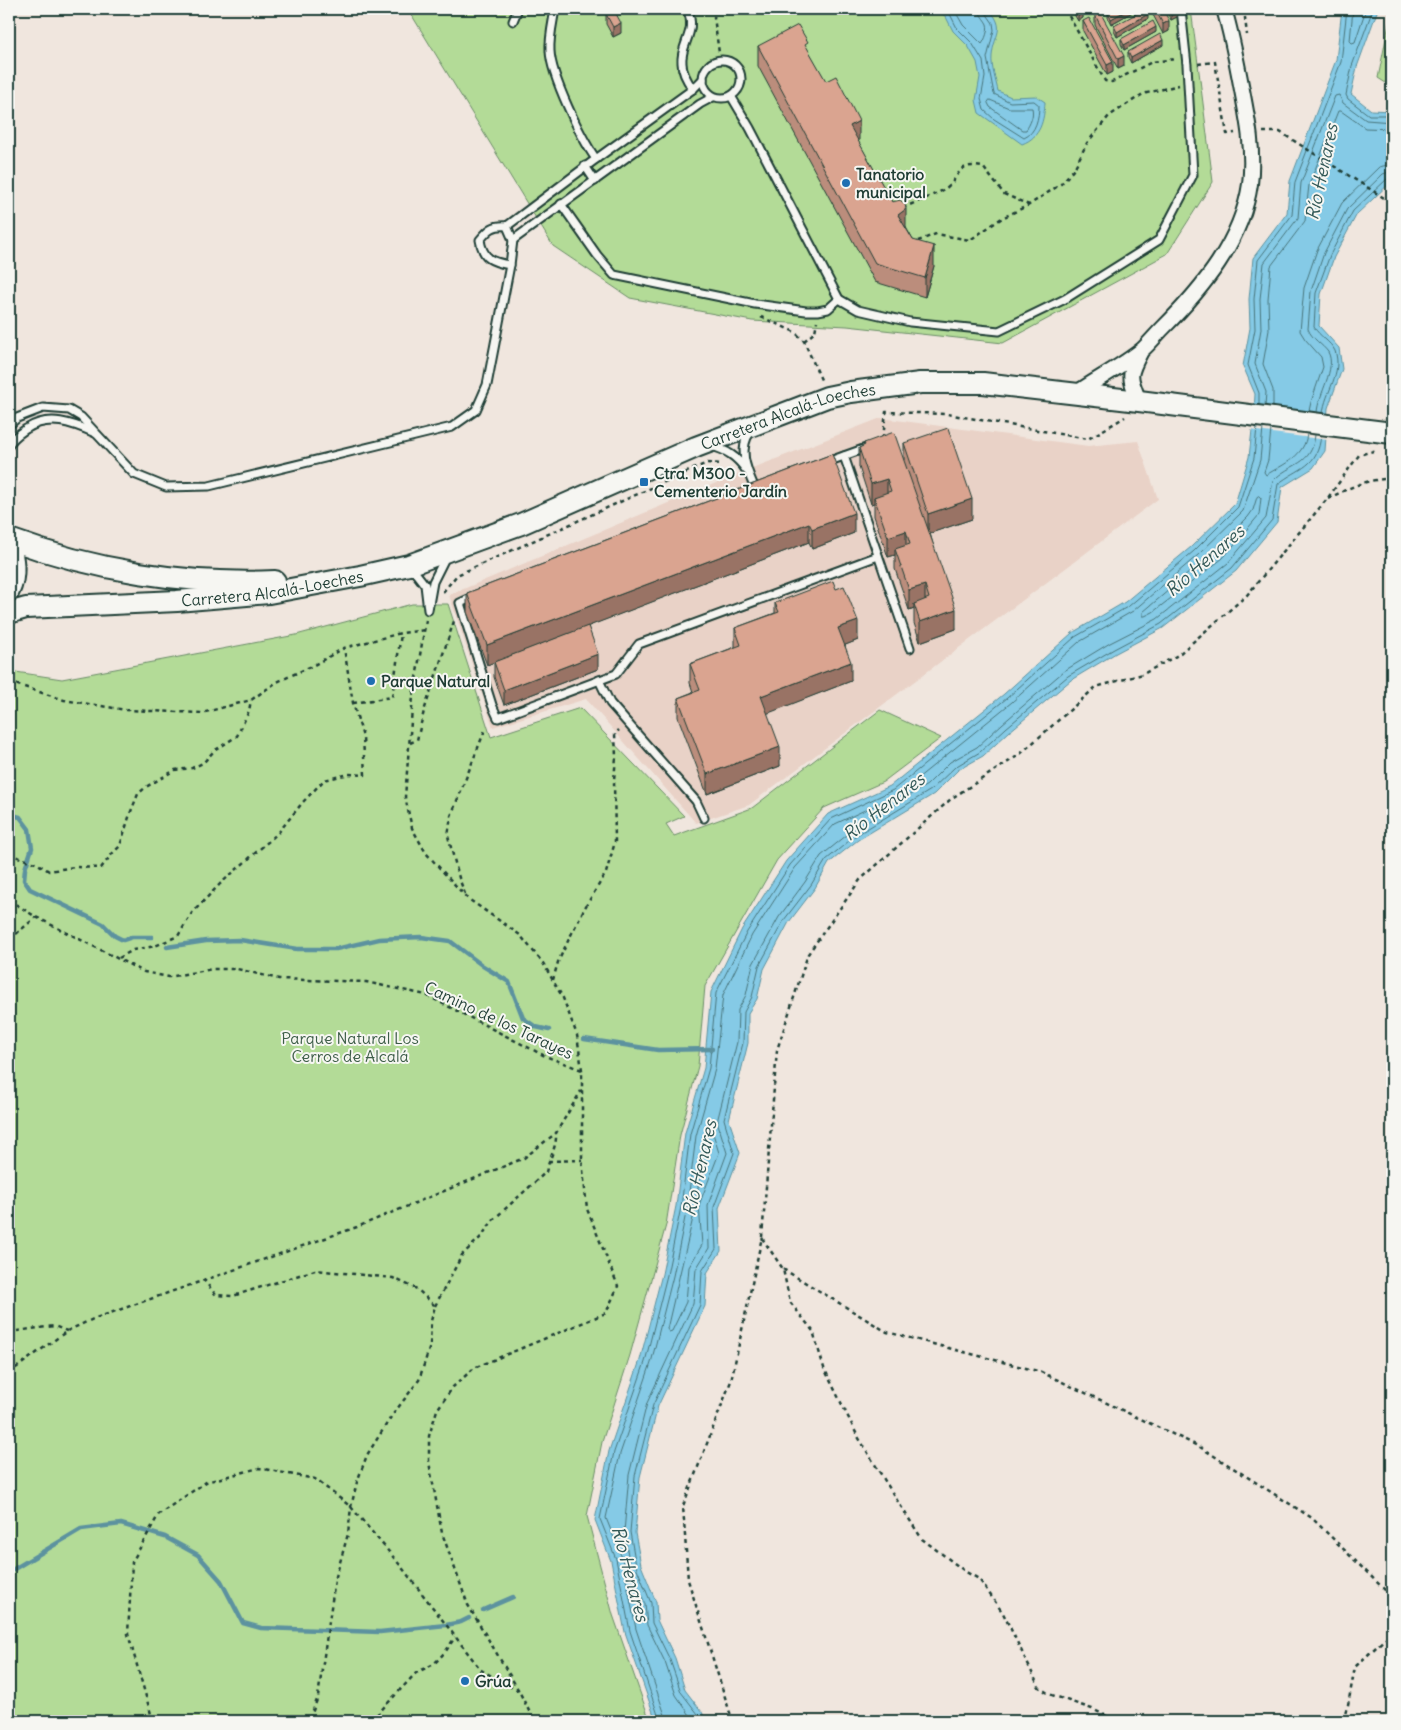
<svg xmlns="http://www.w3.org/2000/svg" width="1401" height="1730" viewBox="0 0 1401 1730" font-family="Delius,sans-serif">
<rect width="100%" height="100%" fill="#f0e6de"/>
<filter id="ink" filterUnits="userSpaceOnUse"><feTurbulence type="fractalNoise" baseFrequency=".02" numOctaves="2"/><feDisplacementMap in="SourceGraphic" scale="10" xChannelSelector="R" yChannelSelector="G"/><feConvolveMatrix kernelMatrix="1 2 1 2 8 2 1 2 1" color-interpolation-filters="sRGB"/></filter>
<g filter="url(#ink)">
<polygon fill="#e9d2c7" points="881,418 1088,446 1138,441 1158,499 749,805 696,823 586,699 493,727 449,595 735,475"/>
<g fill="#b3db97" stroke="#698c66">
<polygon points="408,9 1191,9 1213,182 1167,254 1003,343 847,326 752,321 630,298 553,246"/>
<polygon points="1392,9 1392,87 1378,78"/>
<polygon points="412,604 448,604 491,737 580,708 684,816 666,824 674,836 752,808 880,710 941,738 883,782 824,808 777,860 705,986 698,1066 680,1135 666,1225 630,1355 602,1442 587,1516 613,1615 650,1721 9,1721 9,671 62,679 296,635"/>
</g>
<g fill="#85cae6" stroke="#5c929f">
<path d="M936,9H989C1007,30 994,33 992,56C991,67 996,81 998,91L1011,97L1036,96L1045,102C1044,120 1041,137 1022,144L979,113L976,100L980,77L977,62L968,46L953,31L946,17Z"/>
<polygon points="1342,9 1378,9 1357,67 1351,94 1371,110 1392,111 1392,181 1357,214 1334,257 1321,294 1319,326 1339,348 1342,369 1328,408 1325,451 1313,468 1282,487 1277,522 1236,571 1163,628 1116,653 1071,680 1009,732 983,756 958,770 934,794 858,840 829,863 815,888 789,922 764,969 757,999 748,1013 748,1043 729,1120 740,1153 719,1208 721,1251 707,1273 705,1306 658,1406 640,1477 635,1533 641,1565 656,1602 657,1620 675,1658 685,1690 702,1712 706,1721 656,1721 625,1632 611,1561 595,1520 609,1451 640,1360 662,1274 676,1206 685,1133 704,1068 711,992 742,929 786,861 828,814 890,786 1004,694 1072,633 1125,602 1191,547 1235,504 1249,457 1254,412 1255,394 1243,366 1250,328 1249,299 1253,258 1287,213 1290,181 1336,60"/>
</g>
<polygon fill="#f0e6de" points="1252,404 1330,414 1328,440 1249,430"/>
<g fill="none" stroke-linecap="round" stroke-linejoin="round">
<g stroke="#48757b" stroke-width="1">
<path d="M944,9L950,14L957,28L972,43L983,61L985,77L981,99L984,110L994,119L1024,138C1036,133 1039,117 1039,105L1034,101L1010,102L994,94L987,58L994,30L993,23L986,13V9"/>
<path d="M954,9L963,25L982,44C985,40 989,30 987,24C984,18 980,16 979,9"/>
<polyline points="1353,9 1350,41 1352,43 1355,42 1366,9"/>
<polyline points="1373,9 1352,66 1346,95 1348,99 1369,115 1392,115"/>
<path d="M990,100L1009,108H1032C1034,116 1030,124 1026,130H1022L990,107L988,103Z"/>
<polyline points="1259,405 1259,393 1248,365 1255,329 1254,299 1258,260 1292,215 1295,182 1341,62 1347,9"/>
<polyline points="1265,406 1266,392 1255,364 1261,329 1260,299 1264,263 1298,218 1301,183 1335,96 1339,95 1343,103 1366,120 1392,122"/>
<polyline points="1273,407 1273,390 1263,364 1269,330 1268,299 1271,266 1305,221 1309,185 1338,111 1341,111 1365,128 1392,129"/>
<polyline points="1309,411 1311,402 1323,367 1321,357 1305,339 1300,331 1304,288 1317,250 1342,203 1379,167 1392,164"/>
<path d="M1317,412C1318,395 1337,368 1328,352C1322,344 1312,339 1308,329L1311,291L1324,253L1347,209L1383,174L1392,171"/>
<path d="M1323,413C1325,392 1343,373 1335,351C1331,342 1319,336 1314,327L1316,293L1330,255L1353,211L1387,179L1392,178"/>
<path d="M1271,429L1268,460L1264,472L1266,475C1284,464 1305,456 1307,434"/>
<polygon points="1259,496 1261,498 1259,515 1223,558 1153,612 1145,616 1143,616 1143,612 1203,561 1248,517 1253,510 1257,497"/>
<polygon points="709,1125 711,1127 719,1153 699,1205 702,1245 689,1267 686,1302 672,1331 669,1332 667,1329 696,1205 704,1137 707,1127"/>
<polyline points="660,1721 630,1631 616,1559 600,1519 614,1452 645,1362 667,1275 681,1207 690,1134 709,1068 716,993 747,932 790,865 831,819 893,790 1007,698 1075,637 1129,606 1194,551 1238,507 1254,458 1257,427"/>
<polyline points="667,1721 636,1629 622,1558 606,1518 620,1454 651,1363 673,1276 687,1208 696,1136 715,1069 723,995 752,935 795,868 835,824 897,795 1012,702 1079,642 1133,611 1198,555 1243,511 1260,460 1263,428"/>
<path d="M694,1721L676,1695L665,1662L647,1625L645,1604L630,1567L624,1532L629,1475L647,1403L693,1304L696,1269L709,1248L708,1205L727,1153L718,1124V1118L737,1042L738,1010L746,995L753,964L779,917L805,882L821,856L852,831L927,785L950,762L977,747L1002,724L1064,671L1110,643L1157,619L1228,563L1266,518L1273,481C1290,462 1312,467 1315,435"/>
<path d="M700,1721L698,1714L681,1692L670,1660L652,1623L651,1603L636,1566L630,1532L635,1476L653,1405L700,1305L702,1271L716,1249L714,1207L734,1153L724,1119L743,1043L744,1012L752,997L759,966L784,920L811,885L826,860L855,836L931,790L955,767L980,752L1006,728L1068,676L1114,649L1161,624L1232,568L1272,520L1278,484C1299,467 1318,468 1321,435"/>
</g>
<g stroke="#5c929f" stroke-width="4.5">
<polyline points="9,814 20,817 29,829 32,848 25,869 24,880 30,889 103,924 115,936 123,940 132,937 152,937"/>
<polyline points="167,947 206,941 240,940 297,949 336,949 379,939 421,937 450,941 483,966 509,982 523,1018 536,1027 549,1030"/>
<polyline points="584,1039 658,1050 712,1049"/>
<polyline points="9,1572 81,1529 121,1524 165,1537 198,1555 221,1581 243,1623 261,1628 380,1632 446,1625 461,1622 469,1618"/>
<polyline points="483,1610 513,1597"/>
</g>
<g stroke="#1f3d34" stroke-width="11">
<g id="lane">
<path d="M555,9C553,22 549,38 550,51C551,76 581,138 596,159"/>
<path d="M687,9C698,32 680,43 682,63C682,73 687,81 693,89"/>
<polyline points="513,21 518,9"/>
<circle cx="722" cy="79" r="19"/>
<polyline points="731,96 750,128 839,299 858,310 910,322 999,331 1065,299 1159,240 1193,175 1187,65 1181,9"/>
<polyline points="585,166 595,181"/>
<polyline points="561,204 597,255 614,275 755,304 806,311 818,311 828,309 839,299"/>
<polyline points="513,240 700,104 713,97"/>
<path d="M510,265C492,262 483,259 480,240C489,229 493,225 507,226L596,159L693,89L703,79"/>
<polyline points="9,425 17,418 43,408 69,410 81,417 134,474 166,487 209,486 452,427 476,410 487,385 510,265 513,240 507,226"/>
<path d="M751,431C737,449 747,470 755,489"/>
<path d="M9,445C13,437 19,434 26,429C49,414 72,423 95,433"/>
<path d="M711,446C727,450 737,457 746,470"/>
<polyline points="844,456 910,648"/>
<polyline points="827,462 866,448"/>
<polyline points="411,567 425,585 428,610 433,582 446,556"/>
<polyline points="473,597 460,603 492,705 498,718 616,674 639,644 878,556"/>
<polyline points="599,680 610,703 696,801 704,818"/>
</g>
</g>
<g stroke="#1f3d34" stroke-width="18">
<g id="street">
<path d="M1075,394C1097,379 1122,366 1142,350C1149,344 1156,335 1163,328C1202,289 1242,241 1250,184C1254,152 1248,121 1242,90C1237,63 1232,36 1224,9"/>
<path d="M1139,401C1129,376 1128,376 1140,353"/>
</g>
</g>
<g stroke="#1f3d34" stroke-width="24">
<g id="secondary">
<path d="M9,539C93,570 185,585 275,581"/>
<path d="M9,540C13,557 17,574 9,591"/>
<path id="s1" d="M9,613L26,608L177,601L269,593L360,576L409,565L521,524L696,447L827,397L851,392L920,383H983L1139,401L1392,433"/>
</g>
</g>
<g stroke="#1f3d34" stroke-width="2.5" stroke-dasharray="4 4" stroke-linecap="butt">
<polyline points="719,9 714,17 720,60"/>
<polyline points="1065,9 1105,81 1112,82 1152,62 1176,59"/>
<polyline points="1244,9 1247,35"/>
<polyline points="1198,64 1215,62 1227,134 1235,133"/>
<polyline points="1263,132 1280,132 1392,203"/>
<path d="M903,208C915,202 936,195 946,188C962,176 955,162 983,167L1004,194L1029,205"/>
<polyline points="918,241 936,234 970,240 1002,218 1029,205 1061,184 1074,169 1087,143 1109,116 1143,94 1179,85"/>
<polyline points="761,317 795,332 804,341 822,382"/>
<polyline points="804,341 815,332 817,321"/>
<polyline points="883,438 886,412 947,414 1088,439 1125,417"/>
<path d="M1328,499C1348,488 1368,478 1392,479"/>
<polyline points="443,592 457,575 707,463 723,464"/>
<polyline points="426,620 413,696 405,797 412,828 426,853 467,898 520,935 543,963 563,998 577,1035 582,1070 582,1160 587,1209 618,1286 606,1313 474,1368 453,1387 437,1410 429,1436 429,1462 442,1533 468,1605 519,1691 534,1721"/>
<polyline points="9,682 64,700 126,710 202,713 251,700 277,682 314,665 344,648 401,633 425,630"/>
<polyline points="353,703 392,697 401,634"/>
<polyline points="410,743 417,740 424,711 454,621"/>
<polyline points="9,854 38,864 49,871 74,867 101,868 112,854 120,846 130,814 138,794 146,787 175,770 192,768 203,763 214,751 237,736 249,711 251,700"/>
<polyline points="465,894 459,878 448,836 451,816 485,730"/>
<polyline points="9,900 36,917 144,972 169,977 212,969 237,969 279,979 366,982 426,995 545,1056 582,1070"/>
<polyline points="9,938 16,934 36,917"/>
<polyline points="119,958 133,950 155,946 178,936 192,913 220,884 278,833 303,802 324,780 349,774 365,775 363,737 353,703 344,648"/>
<polyline points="553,980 558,962 567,943 584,909 606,873 615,842 614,780 616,757 615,734 619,730"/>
<polyline points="548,1161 582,1160"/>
<polyline points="762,1238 783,1269 790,1302 813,1331 824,1368 857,1435 893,1494 922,1539 966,1572 979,1579 1003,1613 1039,1687 1049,1694 1092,1709 1117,1721"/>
<polyline points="783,1269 887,1332 1041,1372 1200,1447 1312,1518 1392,1597"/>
<polyline points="203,1279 216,1295 233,1296 315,1270 393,1278 417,1289 435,1306 431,1321 430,1346 419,1380 391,1417 367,1455 357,1482 351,1507 348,1534 335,1580 318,1697 309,1721"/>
<path d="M435,1306L462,1255L480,1238L494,1219L546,1172C549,1159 557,1147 556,1133"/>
<polyline points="9,1332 54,1326 67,1331"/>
<polyline points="9,1373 67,1331 93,1319 357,1227 524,1158 556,1133 581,1091"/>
<polyline points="153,1721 128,1634 132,1562 159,1514 206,1482 259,1468 315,1479 351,1507 400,1565 481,1670 518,1691"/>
<polyline points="371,1721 416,1673 434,1664 446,1651 455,1637"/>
<polyline points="735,1721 730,1713 688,1580 683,1506 731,1381 762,1237 777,1050 808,954 860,880 952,798 1019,755 1096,687 1143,674 1178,655 1247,595 1327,499 1359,455 1377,450"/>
<polyline points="1345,1721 1355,1667 1391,1633 1392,1624"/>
</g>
<use href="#lane" stroke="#f6f6f2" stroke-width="7"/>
<use href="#street" stroke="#f6f6f2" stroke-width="14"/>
<use href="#secondary" stroke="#f6f6f2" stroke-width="20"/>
</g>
<g fill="#bb8d7c" stroke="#1f3d34">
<polygon points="1071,9 1081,9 1083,18 1078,21"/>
<polygon points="1086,9 1095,9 1095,12 1090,15"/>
<polygon points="1116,9 1138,9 1111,24 1108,18 1108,13"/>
<polygon points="1150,9 1163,9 1169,31 1163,34"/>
<polygon points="1165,9 1175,9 1177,17 1171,20"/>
<polygon points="606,14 621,33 613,37 606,24"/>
<polygon points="1095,15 1124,66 1118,69 1095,25"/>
<polygon points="1148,19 1117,37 1114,31 1114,26"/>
<polygon points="1083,21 1113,72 1107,75 1083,31"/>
<polygon points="1156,32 1124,50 1121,44 1121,39"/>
<polygon points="1163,45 1131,63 1128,57 1128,52"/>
<polygon points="758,46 808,50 859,141 858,141 913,240 934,266 925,297 875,282 758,66"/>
<polygon points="864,443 904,460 904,443 972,519 930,533 956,629 920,642 914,623 914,608 909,610 895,569 895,555 888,557 874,516 874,503 871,504 859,467 859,448 864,446"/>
<polygon points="832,454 854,533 812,549 809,542 588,626 598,669 504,705 494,677 494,662 487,665 467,612 467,593"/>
<polygon points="775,603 858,640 845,645 851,681 767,713 780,766 707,794 678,717 678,698 693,692 690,683 690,664 735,647 735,628 775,613"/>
</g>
<g fill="#997365" stroke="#1f3d34">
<polygon points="1091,9 1095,9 1095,12 1090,15 1090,10"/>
<polygon points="1129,9 1138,9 1111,24 1111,19"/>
<polygon points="1177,12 1177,17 1171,20 1171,15"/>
<polygon points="1083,13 1083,18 1078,21 1078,16"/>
<polygon points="1148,14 1148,19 1117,37 1117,32"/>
<polygon points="1169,21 1169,31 1163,34 1163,24"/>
<polygon points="621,23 621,33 613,37 613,27"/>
<polygon points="1156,27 1156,32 1124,50 1124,45"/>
<polygon points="1163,40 1163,45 1131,63 1131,58"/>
<polygon points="1124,56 1124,66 1118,69 1118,59"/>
<polygon points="1113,62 1113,72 1107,75 1107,65"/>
<polygon points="859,121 859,141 850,146 850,126"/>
<polygon points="906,209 906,229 898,215"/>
<polygon points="934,246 934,266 925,297 925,278"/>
<polygon points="887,479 887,498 874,497 874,503 871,504 871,484"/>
<polygon points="972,499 972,519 928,534 928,514"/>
<polygon points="854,513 854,533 812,549 812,529"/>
<polygon points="809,523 809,542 487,665 487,645"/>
<polygon points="906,531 906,551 895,549 895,555 888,557 888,537"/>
<polygon points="925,585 925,605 914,604 914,608 909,610 909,590"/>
<polygon points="956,609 956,629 920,642 920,622"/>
<polygon points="858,621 858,640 838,648 838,628"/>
<polygon points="598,654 598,669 504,705 504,690"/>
<polygon points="851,662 851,681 761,716 761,696"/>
<polygon points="780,747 780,766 707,794 707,774"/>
</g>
<g fill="#daa490" stroke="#1f3d34">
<polygon points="1074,9 1081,9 1083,13 1078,16"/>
<polygon points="1116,9 1129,9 1111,19 1108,13"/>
<polygon points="1145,9 1148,14 1117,32 1114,26"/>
<polygon points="1155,9 1163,9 1169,21 1163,24"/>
<polygon points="1168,9 1175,9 1177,12 1171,15"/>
<polygon points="614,10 621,23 613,27 606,14"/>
<polygon points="1100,12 1124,56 1118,59 1095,15"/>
<polygon points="1089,18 1113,62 1107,65 1083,21"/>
<polygon points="1153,21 1156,27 1124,45 1121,39"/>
<polygon points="798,25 808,42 805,44 826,81 836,76 859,121 850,126 892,202 900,200 905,204 906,209 898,215 913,240 934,246 925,278 875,263 758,46"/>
<polygon points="1160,34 1163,40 1131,58 1128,52"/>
<polygon points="948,428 972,499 928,514 904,443"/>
<polygon points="894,432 956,609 920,622 914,604 929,598 925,585 909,590 895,549 910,544 906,531 888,537 874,497 891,491 887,479 871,484 859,448 865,445 864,443"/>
<polygon points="832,454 854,513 812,529 809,523 487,645 467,593"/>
<polygon points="833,581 836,589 844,586 858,621 838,628 851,662 761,696 780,747 707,774 678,698 700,690 690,664 741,645 735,628 779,612 775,603"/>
<polygon points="588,626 598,654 504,690 494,662"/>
</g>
</g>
<g fill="#1f6fb2" stroke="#f6f6f2" stroke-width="2">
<circle cx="846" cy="183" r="5"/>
<rect x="639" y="477" width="10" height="10" rx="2.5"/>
<circle cx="371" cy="681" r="5"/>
<circle cx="465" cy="1681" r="5"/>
</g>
<g text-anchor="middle" stroke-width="4" stroke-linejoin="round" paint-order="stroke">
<g font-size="16" font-weight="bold" fill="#1f3d34" stroke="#f6f6f2" text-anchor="start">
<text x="856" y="180">Tanatorio<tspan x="856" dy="18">municipal</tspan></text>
<text x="654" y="479">Ctra. M300 -<tspan x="654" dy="18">Cementerio Jardín</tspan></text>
<text x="381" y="687">Parque Natural</text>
<text x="475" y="1687">Grúa</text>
</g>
<g font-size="16" fill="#1f3d34" stroke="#f6f6f2">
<text dy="6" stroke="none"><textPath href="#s1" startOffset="812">Carretera Alcalá-Loeches</textPath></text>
<text dy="6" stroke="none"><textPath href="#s1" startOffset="265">Carretera Alcalá-Loeches</textPath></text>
<text transform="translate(499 1020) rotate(25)" y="6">Camino de los Tarayes</text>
</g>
<g font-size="16" fill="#3d5d48" stroke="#f6f6f2">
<text x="350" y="1044">Parque Natural Los<tspan x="350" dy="18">Cerros de Alcalá</tspan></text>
</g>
<g font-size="18" font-style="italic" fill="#335958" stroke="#f6f6f2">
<text transform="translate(1322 172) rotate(-78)" y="6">Río Henares</text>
<text transform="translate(1205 561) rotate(-41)" y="6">Río Henares</text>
<text transform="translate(884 807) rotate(-38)" y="6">Río Henares</text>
<text transform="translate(700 1168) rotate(-77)" y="6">Río Henares</text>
<text transform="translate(630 1574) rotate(75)" y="6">Río Henares</text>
</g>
</g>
<rect width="1401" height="1730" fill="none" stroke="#f6f6f2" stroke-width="30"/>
<rect x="15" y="15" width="1371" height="1700" fill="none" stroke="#1f3d34" stroke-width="2" filter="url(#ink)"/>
</svg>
